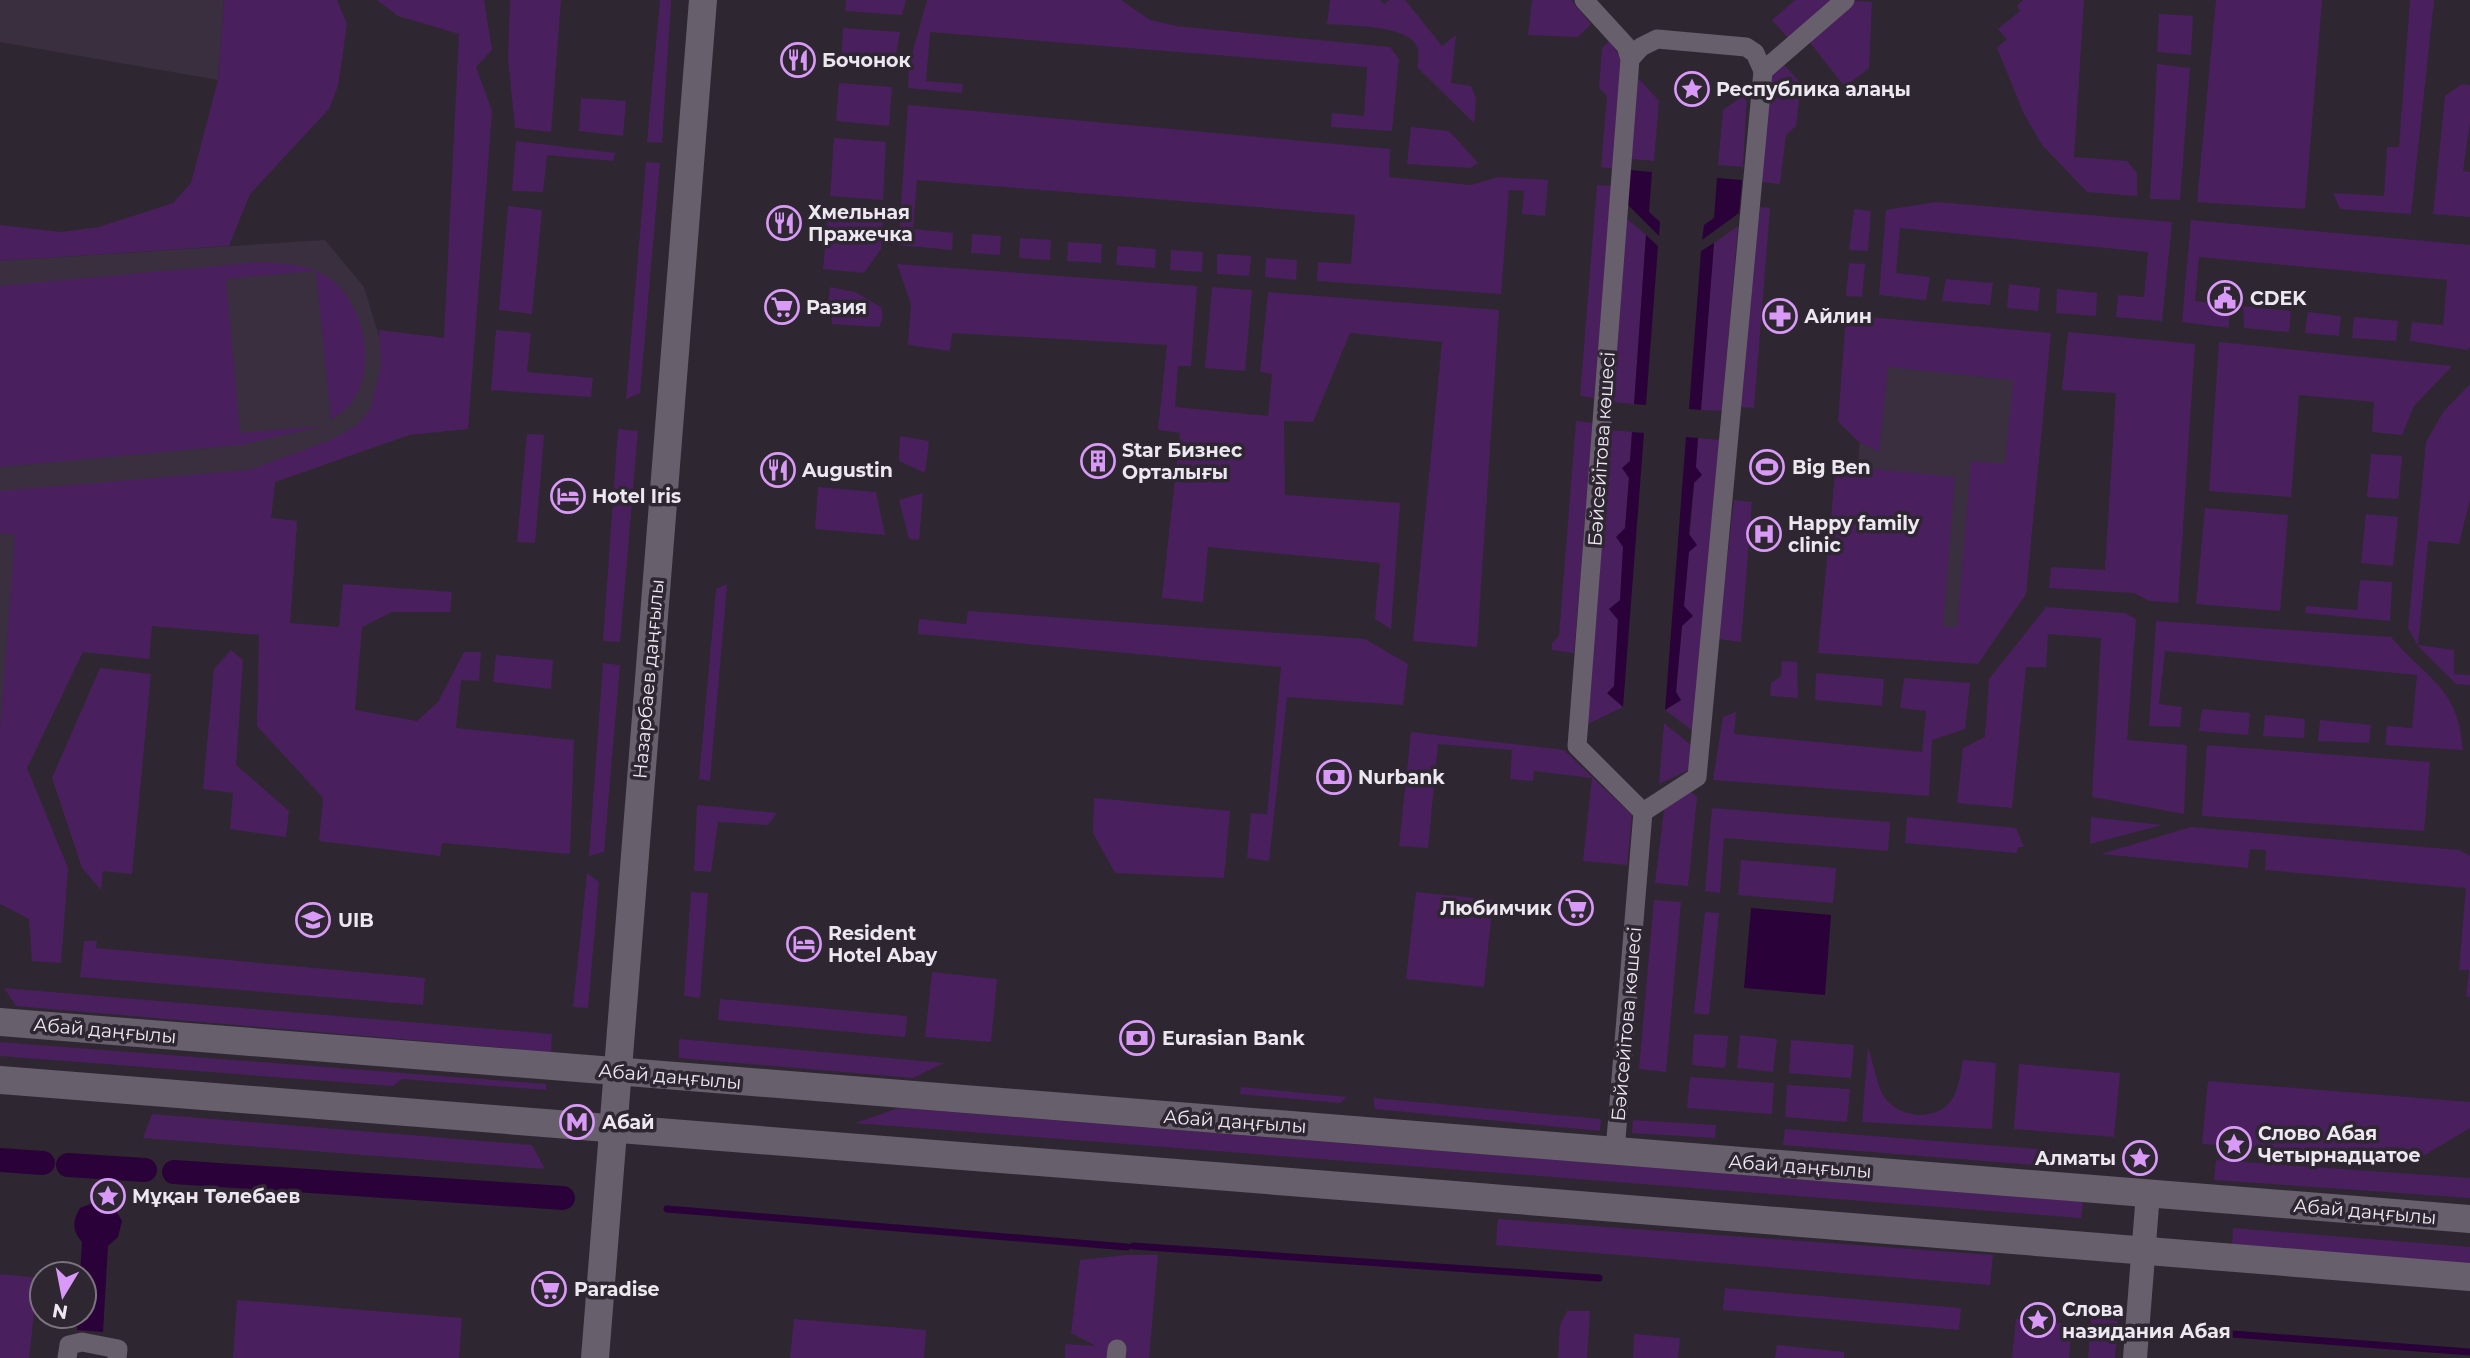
<svg xmlns="http://www.w3.org/2000/svg" width="2470" height="1358" viewBox="0 0 2470 1358" font-family="Montserrat,sans-serif">
<rect width="100%" height="100%" fill="#2e2732"/>
<g fill="#392f3f">
<polygon points="0,0 224,0 218,80 0,42"/>
<polygon points="325,240 364,287 409,435 275,482 271,518 297,521 289,637 11,614 0,730 0,261"/>
<polygon points="1867,339 2032,353 1974,645 1846,633"/>
</g>
<g fill="#4a1f5d">
<polygon points="224,0 337,0 347,24 338,86 329,109 250,194 229,246 0,261 0,225 61,232 99,227 173,203 191,183 218,80"/>
<polygon points="377,0 484,0 492,50 476,67 492,111 468,429 409,435 275,482 271,518 297,521 290,623 339,627 343,584 452,592 450,612 392,612 362,627 355,710 417,721 438,702 464,652 481,652 479,681 461,680 456,728 574,740 570,854 442,843 440,856 319,841 323,798 257,726 259,635 152,626 149,659 83,652 27,768 68,868 61,963 32,961 29,919 0,904 0,730 15,535 0,533 0,491 249,470 331,440 357,425 370,410 381,365 379,330 444,338 459,34 398,16"/>
<polygon points="510,0 561,0 551,132 515,128 508,58"/>
<polygon points="660,0 671,0 662,143 647,142"/>
<polygon points="846,0 906,0 902,15 845,11"/>
<polygon points="927,0 1121,0 1150,20 1176,26 1390,47 1399,59 1392,131 1331,127 1332,113 1364,116 1367,67 930,32 926,81 963,84 962,93 908,88 909,65"/>
<path d="M1330,0H1380L1384,4L1389,0H1405L1442,46L1456,35L1451,83L1471,86L1476,99L1474,123L1417,67C1418,62 1419,55 1418,50C1413,24 1348,26 1327,24Z"/>
<polygon points="1532,0 1571,0 1591,24 1578,37 1528,35"/>
<polygon points="1795,0 1834,0 1788,38 1772,20"/>
<polygon points="2023,0 2084,0 2074,157 2127,161 2137,173 2137,196 2087,192 2042,145 2024,114 1997,48 2007,39 1998,29 2020,11 2017,6"/>
<polygon points="2216,0 2322,0 2305,209 2197,202"/>
<polygon points="2410,0 2434,0 2411,214 2340,209 2333,193 2384,196 2387,147 2399,147"/>
<polygon points="1855,1 1872,2 1869,68 1845,87 1808,40"/>
<polygon points="2159,14 2193,16 2191,55 2157,52"/>
<polygon points="843,28 900,32 893,70 841,65"/>
<polygon points="1609,41 1622,59 1614,169 1601,167 1607,96 1599,88 1602,48"/>
<polygon points="1782,63 1801,83 1796,126 1786,135 1780,184 1760,182 1771,76"/>
<polygon points="2157,64 2190,68 2180,200 2150,199"/>
<polygon points="1638,78 1659,101 1654,161 1631,159"/>
<polygon points="839,83 892,87 889,126 836,121"/>
<polygon points="2462,84 2470,85 2470,122 2463,171 2470,172 2470,217 2433,214 2445,96"/>
<polygon points="1747,93 1743,167 1718,165 1723,110"/>
<polygon points="581,98 626,101 623,136 579,131"/>
<polygon points="908,105 1390,149 1389,177 1471,185 1498,177 1548,180 1545,216 1522,214 1524,191 1509,190 1501,294 1317,281 1318,262 1351,264 1355,215 917,180 913,229 953,233 952,250 898,245"/>
<polygon points="1411,127 1449,131 1478,163 1470,168 1407,164"/>
<polygon points="834,138 886,142 883,200 830,196"/>
<polygon points="516,141 615,153 613,161 547,155 543,192 512,191"/>
<polygon points="646,162 660,163 640,393 626,399"/>
<polygon points="1597,185 1612,186 1594,398 1580,396"/>
<polygon points="1936,202 2172,222 2162,321 2116,317 2118,295 2144,297 2148,252 1900,228 1896,273 1930,277 1926,300 1879,295 1886,210"/>
<polygon points="508,206 542,210 532,314 499,310"/>
<polygon points="1760,207 1770,208 1754,408 1740,407"/>
<polygon points="1854,209 1871,211 1868,251 1849,250"/>
<polygon points="828,213 883,217 881,249 864,273 823,269"/>
<polygon points="1626,218 1646,235 1634,404 1612,402"/>
<polygon points="2191,220 2470,245 2470,347 2468,350 2410,341 2412,322 2443,325 2447,280 2199,257 2195,301 2229,305 2229,328 2182,322"/>
<polygon points="1738,226 1722,411 1701,410 1714,243"/>
<polygon points="972,234 1001,236 1000,255 971,253"/>
<polygon points="1020,238 1051,240 1050,260 1019,258"/>
<polygon points="1068,242 1102,244 1101,263 1067,261"/>
<polygon points="1118,246 1156,249 1155,268 1116,265"/>
<polygon points="1171,250 1203,252 1202,272 1170,270"/>
<polygon points="1217,254 1251,256 1249,276 1217,274"/>
<polygon points="1266,258 1297,260 1296,280 1265,277"/>
<path d="M261,262C284,264 309,264 329,278C364,303 378,367 352,402C347,409 338,415 331,420L316,271L226,279L240,433L323,426L241,445L0,467V286Z"/>
<polygon points="1849,263 1865,264 1862,297 1846,296"/>
<polygon points="897,264 1197,286 1191,366 1178,366 1175,407 1268,416 1272,374 1260,372 1268,292 1499,310 1477,647 1413,641 1442,342 1350,333 1313,422 1284,421 1285,495 1400,503 1391,629 1375,619 1380,563 1208,547 1203,602 1162,598 1180,433 1158,430 1167,345 952,333 950,351 908,345 911,304"/>
<polygon points="1946,279 1993,283 1990,305 1942,301"/>
<polygon points="2009,284 2040,288 2038,311 2007,308"/>
<polygon points="830,287 855,292 881,307 883,317 879,327 832,324 832,314 827,314"/>
<polygon points="1212,287 1252,290 1245,371 1205,368"/>
<polygon points="2057,289 2097,293 2096,316 2056,313"/>
<polygon points="2243,306 2291,311 2289,332 2244,328"/>
<polygon points="2308,312 2341,316 2339,336 2305,333"/>
<polygon points="1846,315 2051,333 2026,594 1978,664 1818,653 1836,465 1955,477 1943,627 1957,627 1971,461 2005,464 2013,380 1888,367 1879,452 1859,442 1838,422"/>
<polygon points="2354,317 2398,321 2396,341 2352,338"/>
<polygon points="496,330 531,333 527,372 593,378 591,397 491,390"/>
<polygon points="2068,332 2195,344 2178,603 2149,601 2134,593 2049,588 2051,567 2105,570 2116,393 2062,390"/>
<polygon points="2219,342 2452,366 2414,406 2402,435 2372,432 2374,402 2299,395 2291,497 2209,491"/>
<polygon points="2470,384 2470,499 2459,544 2428,541 2418,645 2454,650 2454,674 2470,675 2470,685 2456,684 2418,646 2408,628 2426,442 2444,411"/>
<polygon points="1576,421 1593,423 1574,653 1552,650 1552,643 1559,636"/>
<polygon points="618,429 638,431 620,642 603,641"/>
<polygon points="1610,430 1632,432 1620,601 1609,609 1618,619 1614,686 1608,694 1623,707 1588,724"/>
<polygon points="527,434 544,435 535,543 517,542"/>
<polygon points="900,436 929,441 925,473 899,461"/>
<polygon points="1698,438 1719,440 1694,732 1665,710 1681,700 1676,692 1682,625 1692,616 1684,606"/>
<polygon points="2371,454 2402,456 2398,499 2367,497"/>
<polygon points="818,487 876,492 885,535 815,529"/>
<polygon points="923,493 919,540 909,539 899,500"/>
<polygon points="1734,500 1752,502 1741,642 1718,639"/>
<polygon points="2205,508 2288,515 2280,611 2196,604"/>
<polygon points="2366,514 2398,517 2393,566 2361,563"/>
<polygon points="2360,580 2392,582 2390,621 2305,613 2306,606 2357,610"/>
<polygon points="727,584 710,781 699,779 716,589"/>
<polygon points="2046,607 2125,613 2136,619 2127,740 2187,745 2184,814 2092,797 2101,638 2048,634 2046,667 2026,667 2012,808 1957,803 1963,748 1985,737 1989,679"/>
<polygon points="968,611 1365,639 1408,664 1403,705 1287,697 1269,861 1247,858 1251,813 1267,814 1281,667 918,634 919,619 966,624"/>
<path d="M2156,621L2391,637C2428,681 2458,686 2463,750L2385,745L2387,726L2412,728L2417,675L2165,651L2159,704L2182,707L2180,727L2149,726Z"/>
<polygon points="231,650 243,660 236,765 289,811 286,837 230,829 233,793 203,789 214,669"/>
<polygon points="496,655 553,660 551,689 493,682"/>
<polygon points="1782,661 1797,662 1798,698 1770,696 1771,683 1781,676"/>
<polygon points="603,663 620,665 604,852 589,856"/>
<polygon points="100,668 151,674 132,874 103,871 101,890 82,868 52,778"/>
<polygon points="1816,673 1884,679 1882,706 1815,700"/>
<polygon points="1904,678 1970,683 1965,729 1932,740 1929,796 1713,780 1723,717 1736,712 1734,734 1922,752 1926,711 1900,708"/>
<polygon points="2202,709 2250,713 2248,735 2199,731"/>
<polygon points="2265,715 2305,719 2304,738 2263,736"/>
<polygon points="2320,720 2371,725 2369,743 2318,741"/>
<polygon points="1664,723 1693,747 1691,769 1659,784"/>
<polygon points="1411,732 1564,750 1632,815 1627,865 1583,861 1592,778 1534,771 1533,781 1510,779 1512,750 1438,744 1428,848 1399,846"/>
<polygon points="2207,745 2430,762 2424,831 2202,816"/>
<polygon points="1688,790 1697,797 1688,886 1655,883 1664,810"/>
<polygon points="1094,798 1230,811 1224,878 1115,873 1093,833"/>
<polygon points="697,805 708,806 777,813 768,825 718,822 711,872 694,871"/>
<polygon points="1712,808 1890,822 1888,851 1724,838 1720,893 1705,891"/>
<polygon points="1907,817 2016,828 2024,847 2018,847 2017,853 1905,843"/>
<polygon points="2091,817 2162,825 2090,844"/>
<polygon points="2191,827 2459,850 2470,856 2470,997 2466,996 2469,970 2459,970 2466,888 2265,870 2266,850 2250,849 2248,868 2101,854"/>
<polygon points="1741,860 1836,868 1833,903 1738,895"/>
<polygon points="587,873 599,882 588,1008 573,1007"/>
<polygon points="691,892 708,893 700,998 684,996"/>
<polygon points="1416,892 1493,900 1484,987 1406,979"/>
<polygon points="1654,900 1681,902 1666,1072 1639,1069"/>
<polygon points="1705,912 1719,913 1709,1015 1694,1013"/>
<polygon points="84,941 97,941 96,948 425,978 423,1005 80,977"/>
<polygon points="932,972 997,979 991,1042 925,1037"/>
<polygon points="4,988 552,1034 551,1052 16,1006"/>
<polygon points="720,999 907,1016 905,1037 718,1020"/>
<polygon points="1694,1034 1728,1036 1725,1068 1692,1065"/>
<polygon points="1740,1035 1777,1039 1773,1072 1737,1068"/>
<polygon points="679,1039 944,1063 913,1078 679,1058"/>
<polygon points="1791,1040 1854,1045 1851,1078 1789,1073"/>
<polygon points="0,1042 546,1084 546,1090 402,1079 393,1086 0,1056"/>
<path d="M1868,1047C1873,1062 1876,1082 1883,1095C1896,1118 1934,1122 1950,1102C1959,1091 1960,1074 1963,1060L1996,1063L1992,1129L1862,1122Z"/>
<polygon points="2019,1064 2120,1073 2114,1137 2014,1129"/>
<polygon points="1690,1077 1774,1083 1772,1114 1687,1108"/>
<polygon points="2208,1081 2470,1102 2470,1128 2423,1156 2202,1144"/>
<polygon points="1787,1085 1850,1089 1847,1122 1785,1117"/>
<polygon points="1241,1087 1347,1097 1340,1103 1240,1094"/>
<polygon points="1373,1098 1601,1119 1600,1131 1375,1109"/>
<polygon points="899,1108 2083,1202 2081,1218 855,1123"/>
<polygon points="152,1114 532,1145 545,1169 143,1138"/>
<polygon points="1633,1120 1716,1125 1715,1138 1632,1133"/>
<polygon points="1785,1129 2050,1150 2048,1166 1783,1145"/>
<polygon points="2216,1160 2470,1178 2470,1198 2214,1180"/>
<polygon points="1498,1219 1993,1255 1990,1285 1496,1245"/>
<polygon points="2233,1228 2470,1247 2470,1264 2232,1244"/>
<polygon points="1127,1255 1158,1255 1149,1358 1065,1358 1065,1344 1096,1346 1071,1333 1080,1260"/>
<polygon points="0,1274 38,1278 29,1358 0,1358"/>
<polygon points="1725,1288 1961,1308 1959,1330 1723,1310"/>
<polygon points="237,1300 462,1318 459,1358 233,1358"/>
<polygon points="1567,1311 1590,1311 1587,1358 1558,1358 1560,1325"/>
<polygon points="2091,1318 2118,1321 2115,1358 2088,1358"/>
<polygon points="794,1319 926,1330 924,1358 790,1358"/>
<polygon points="2016,1319 2072,1324 2069,1358 2012,1358"/>
<polygon points="1634,1334 1680,1338 1678,1358 1633,1358"/>
<polygon points="1777,1345 1844,1352 1844,1358 1775,1358"/>
</g>
<g fill="#2a0239">
<polygon points="1630,170 1652,172 1649,212 1660,222 1659,236 1627,204"/>
<polygon points="1717,178 1742,180 1739,213 1702,240 1704,225 1714,218"/>
<polygon points="1646,235 1658,246 1646,405 1634,404"/>
<polygon points="1714,243 1701,410 1689,409 1701,251"/>
<polygon points="1632,432 1644,433 1623,707 1607,693 1614,686 1618,620 1609,609 1620,600 1623,547 1616,537 1625,528 1629,478 1622,468 1630,461"/>
<polygon points="1686,437 1698,438 1696,467 1702,475 1694,483 1689,534 1697,545 1689,552 1684,606 1693,616 1682,626 1676,692 1681,700 1665,710"/>
<polygon points="1751,908 1831,915 1825,995 1744,988"/>
<path d="M101,1200L114,1207L122,1221L118,1237L108,1246L103,1332L77,1330L78,1316H84V1274H80L82,1242C72,1231 72,1221 80,1208Z"/>
</g>
<g fill="none" stroke-linecap="round" stroke-linejoin="round">
<g stroke="#2a0239" stroke-width="7">
<polyline points="667,1209 1127,1247"/>
<polyline points="1133,1246 1599,1278"/>
<polyline points="2192,1331 2470,1352"/>
</g>
<g stroke="#2a0239" stroke-width="24">
<polyline points="0,1160 43,1163"/>
<polyline points="68,1165 145,1170"/>
<polyline points="174,1172 563,1198"/>
</g>
<g stroke="#675f6b" stroke-width="19">
<polyline points="1584,0 1626,46 1630,59 1577,746 1643,812 1615,1151"/>
<polyline points="1630,59 1641,47 1657,39 1746,47 1755,53 1763,71"/>
<polyline points="1643,812 1697,777 1763,71 1845,0"/>
<polyline points="67,1358 69,1345 82,1342 118,1349 117,1358"/>
<polyline points="1116,1358 1117,1349"/>
</g>
<polyline stroke="#675f6b" stroke-width="24" points="2135,1358 2148,1193"/>
<g stroke="#675f6b" stroke-width="28">
<polyline points="0,1022 2470,1219"/>
<path d="M0,1080C823,1147 1647,1208 2470,1277"/>
<polyline points="595,1358 703,0"/>
</g>
</g>
<defs>
<g id="restaurant-ring" transform="scale(1.75)"><circle r="9.5" fill="#2e2732" stroke="#d99af7" stroke-width="1.5"/><path d="M-5-6h1v4h1v-4h1v4h1v-4h1v5L-1.5 .5V6h-2V.5L-5-1ZM5-6V6H3V1.5H1.5Q1.5-4 5-6Z" fill="#d99af7"/></g>
<g id="sight-ring" transform="scale(1.75)"><circle r="9.5" fill="#2e2732" stroke="#d99af7" stroke-width="1.5"/><path d="M0-6L1.8-2.2L6-1.7L2.9 1.2L3.7 5.4L0 3.3L-3.7 5.4L-2.9 1.2L-6-1.7L-1.8-2.2Z" fill="#d99af7"/></g>
<g id="civic-ring" transform="scale(1.75)"><circle r="9.5" fill="#2e2732" stroke="#d99af7" stroke-width="1.5"/><path d="M-.6-6.5H3V-4.5H.6V-3L4-1V1h2V6H-6V1h2V-1L-.6-3ZM-1.2 2.5V6h2.4V2.5Z" fill="#d99af7"/></g>
<g id="supermarket-ring" transform="scale(1.75)"><circle r="9.5" fill="#2e2732" stroke="#d99af7" stroke-width="1.5"/><path d="M-6-5.5h2.5l.6 2H6L4.5 2H-2.5L-4.4-4H-6ZM-1.5 3.2a1.3 1.3 0 1 0 .1 0ZM3 3.2a1.3 1.3 0 1 0 .1 0Z" fill="#d99af7"/></g>
<g id="pharmacy-ring" transform="scale(1.75)"><circle r="9.5" fill="#2e2732" stroke="#d99af7" stroke-width="1.5"/><path d="M-2-6h4v4h4v4h-4v4h-4v-4h-4v-4h4Z" fill="#d99af7"/></g>
<g id="building-ring" transform="scale(1.75)"><circle r="9.5" fill="#2e2732" stroke="#d99af7" stroke-width="1.5"/><path d="M-4-6H4V6H1V3H-1V6H-4ZM-2.5-4.3h1.7v1.8h-1.7ZM.8-4.3h1.7v1.8H.8ZM-2.5-1h1.7V.8h-1.7ZM.8-1h1.7V.8H.8Z" fill="#d99af7"/></g>
<g id="stadium-ring" transform="scale(1.75)"><circle r="9.5" fill="#2e2732" stroke="#d99af7" stroke-width="1.5"/><path d="M0-5a6.5 5 0 1 0 0 10a6.5 5 0 1 0 0-10ZM-3.5-1.8h7v3.6h-7Z" fill="#d99af7"/></g>
<g id="hotel-ring" transform="scale(1.75)"><circle r="9.5" fill="#2e2732" stroke="#d99af7" stroke-width="1.5"/><path d="M-6-4.5h1.5V1H6V5H4.5V3h-9V5H-6ZM-4 0a1.8 1.8 0 1 1 3.6 0ZM.5 0V-2.5h3Q6-2.5 6 0Z" fill="#d99af7"/></g>
<g id="hospital-ring" transform="scale(1.75)"><circle r="9.5" fill="#2e2732" stroke="#d99af7" stroke-width="1.5"/><path d="M-5-5h3v3.5h4V-5h3V5h-3V1.5h-4V5h-3Z" fill="#d99af7"/></g>
<g id="bank-ring" transform="scale(1.75)"><circle r="9.5" fill="#2e2732" stroke="#d99af7" stroke-width="1.5"/><path d="M-6-4H6V4H-6ZM0-2.3a2.3 2.3 0 1 0 0 4.6a2.3 2.3 0 1 0 0-4.6Z" fill="#d99af7"/></g>
<g id="university-ring" transform="scale(1.75)"><circle r="9.5" fill="#2e2732" stroke="#d99af7" stroke-width="1.5"/><path d="M0-5L7-2L0 1L-7-2ZM-4 1L0 2.5L4 1V4Q0 6-4 4Z" fill="#d99af7"/></g>
<g id="metro-ring" transform="scale(1.75)"><circle r="9.5" fill="#2e2732" stroke="#d99af7" stroke-width="1.5"/><path d="M-5.5 5V-5H-3L0 0L3-5H5.5V5H3V-.5L0 4L-3-.5V5Z" fill="#d99af7"/></g>
</defs>
<g fill-rule="evenodd">
<use href="#restaurant-ring" x="798" y="60"/>
<use href="#sight-ring" x="1692" y="89"/>
<use href="#restaurant-ring" x="784" y="223"/>
<use href="#civic-ring" x="2225" y="298"/>
<use href="#supermarket-ring" x="782" y="307"/>
<use href="#pharmacy-ring" x="1780" y="316"/>
<use href="#building-ring" x="1098" y="461"/>
<use href="#stadium-ring" x="1767" y="467"/>
<use href="#restaurant-ring" x="778" y="470"/>
<use href="#hotel-ring" x="568" y="496"/>
<use href="#hospital-ring" x="1764" y="534"/>
<use href="#bank-ring" x="1334" y="777"/>
<use href="#supermarket-ring" x="1576" y="908"/>
<use href="#university-ring" x="313" y="920"/>
<use href="#hotel-ring" x="804" y="944"/>
<use href="#bank-ring" x="1137" y="1038"/>
<use href="#metro-ring" x="577" y="1122"/>
<use href="#sight-ring" x="2234" y="1144"/>
<use href="#sight-ring" x="2140" y="1158"/>
<use href="#sight-ring" x="108" y="1196"/>
<use href="#supermarket-ring" x="549" y="1289"/>
<use href="#sight-ring" x="2038" y="1320"/>
</g>
<g text-anchor="middle" stroke-width="7" stroke-linejoin="round" paint-order="stroke">
<g font-size="19" font-weight="bold" fill="#ede8f0" stroke="#2e2732" text-anchor="start">
<text x="822" y="67">Бочонок</text>
<text x="1716" y="96">Республика алаңы</text>
<text x="808" y="219">Хмельная<tspan x="808" dy="22">Пражечка</tspan></text>
<text x="2250" y="305">CDEK</text>
<text x="806" y="314">Разия</text>
<text x="1804" y="323">Айлин</text>
<text x="1122" y="457">Star Бизнес<tspan x="1122" dy="22">Орталығы</tspan></text>
<text x="1792" y="474">Big Ben</text>
<text x="802" y="477">Augustin</text>
<text x="592" y="503">Hotel Iris</text>
<text x="1788" y="530">Happy family<tspan x="1788" dy="22">clinic</tspan></text>
<text x="1358" y="784">Nurbank</text>
<text x="1552" y="915" text-anchor="end">Любимчик</text>
<text x="338" y="927">UIB</text>
<text x="828" y="940">Resident<tspan x="828" dy="22">Hotel Abay</tspan></text>
<text x="1162" y="1045">Eurasian Bank</text>
<text x="602" y="1129">Абай</text>
<text x="2258" y="1140">Слово Абая<tspan x="2258" dy="22">Четырнадцатое</tspan></text>
<text x="2116" y="1165" text-anchor="end">Алматы</text>
<text x="132" y="1203">Мұқан Төлебаев</text>
<text x="574" y="1296">Paradise</text>
<text x="2062" y="1316">Слова<tspan x="2062" dy="22">назидания Абая</tspan></text>
</g>
<g font-size="19" fill="#ede8f0" stroke="#2e2732">
<text transform="translate(1601 449) rotate(-86)" y="7">Бәйсейітова көшесі</text>
<text transform="translate(648 679) rotate(-85)" y="7">Назарбаев даңғылы</text>
<text transform="translate(1626 1024) rotate(-85)" y="7">Бәйсейітова көшесі</text>
<text transform="translate(105 1030) rotate(5)" y="7">Абай даңғылы</text>
<text transform="translate(670 1076) rotate(5)" y="7">Абай даңғылы</text>
<text transform="translate(1235 1121) rotate(4)" y="7">Абай даңғылы</text>
<text transform="translate(1800 1166) rotate(4)" y="7">Абай даңғылы</text>
<text transform="translate(2365 1211) rotate(5)" y="7">Абай даңғылы</text>
</g>
</g>
<g transform="translate(63 1295) rotate(190)"><circle r="33" fill="#2e2732" stroke="#7a747e" stroke-width="2"/>
<path d="M0-5L12 26L0 18L-12 26Z" fill="#d99af7"/>
<text y="-10" font-size="19" font-weight="bold" text-anchor="middle" fill="#ede8f0">N</text>
</g>
</svg>
